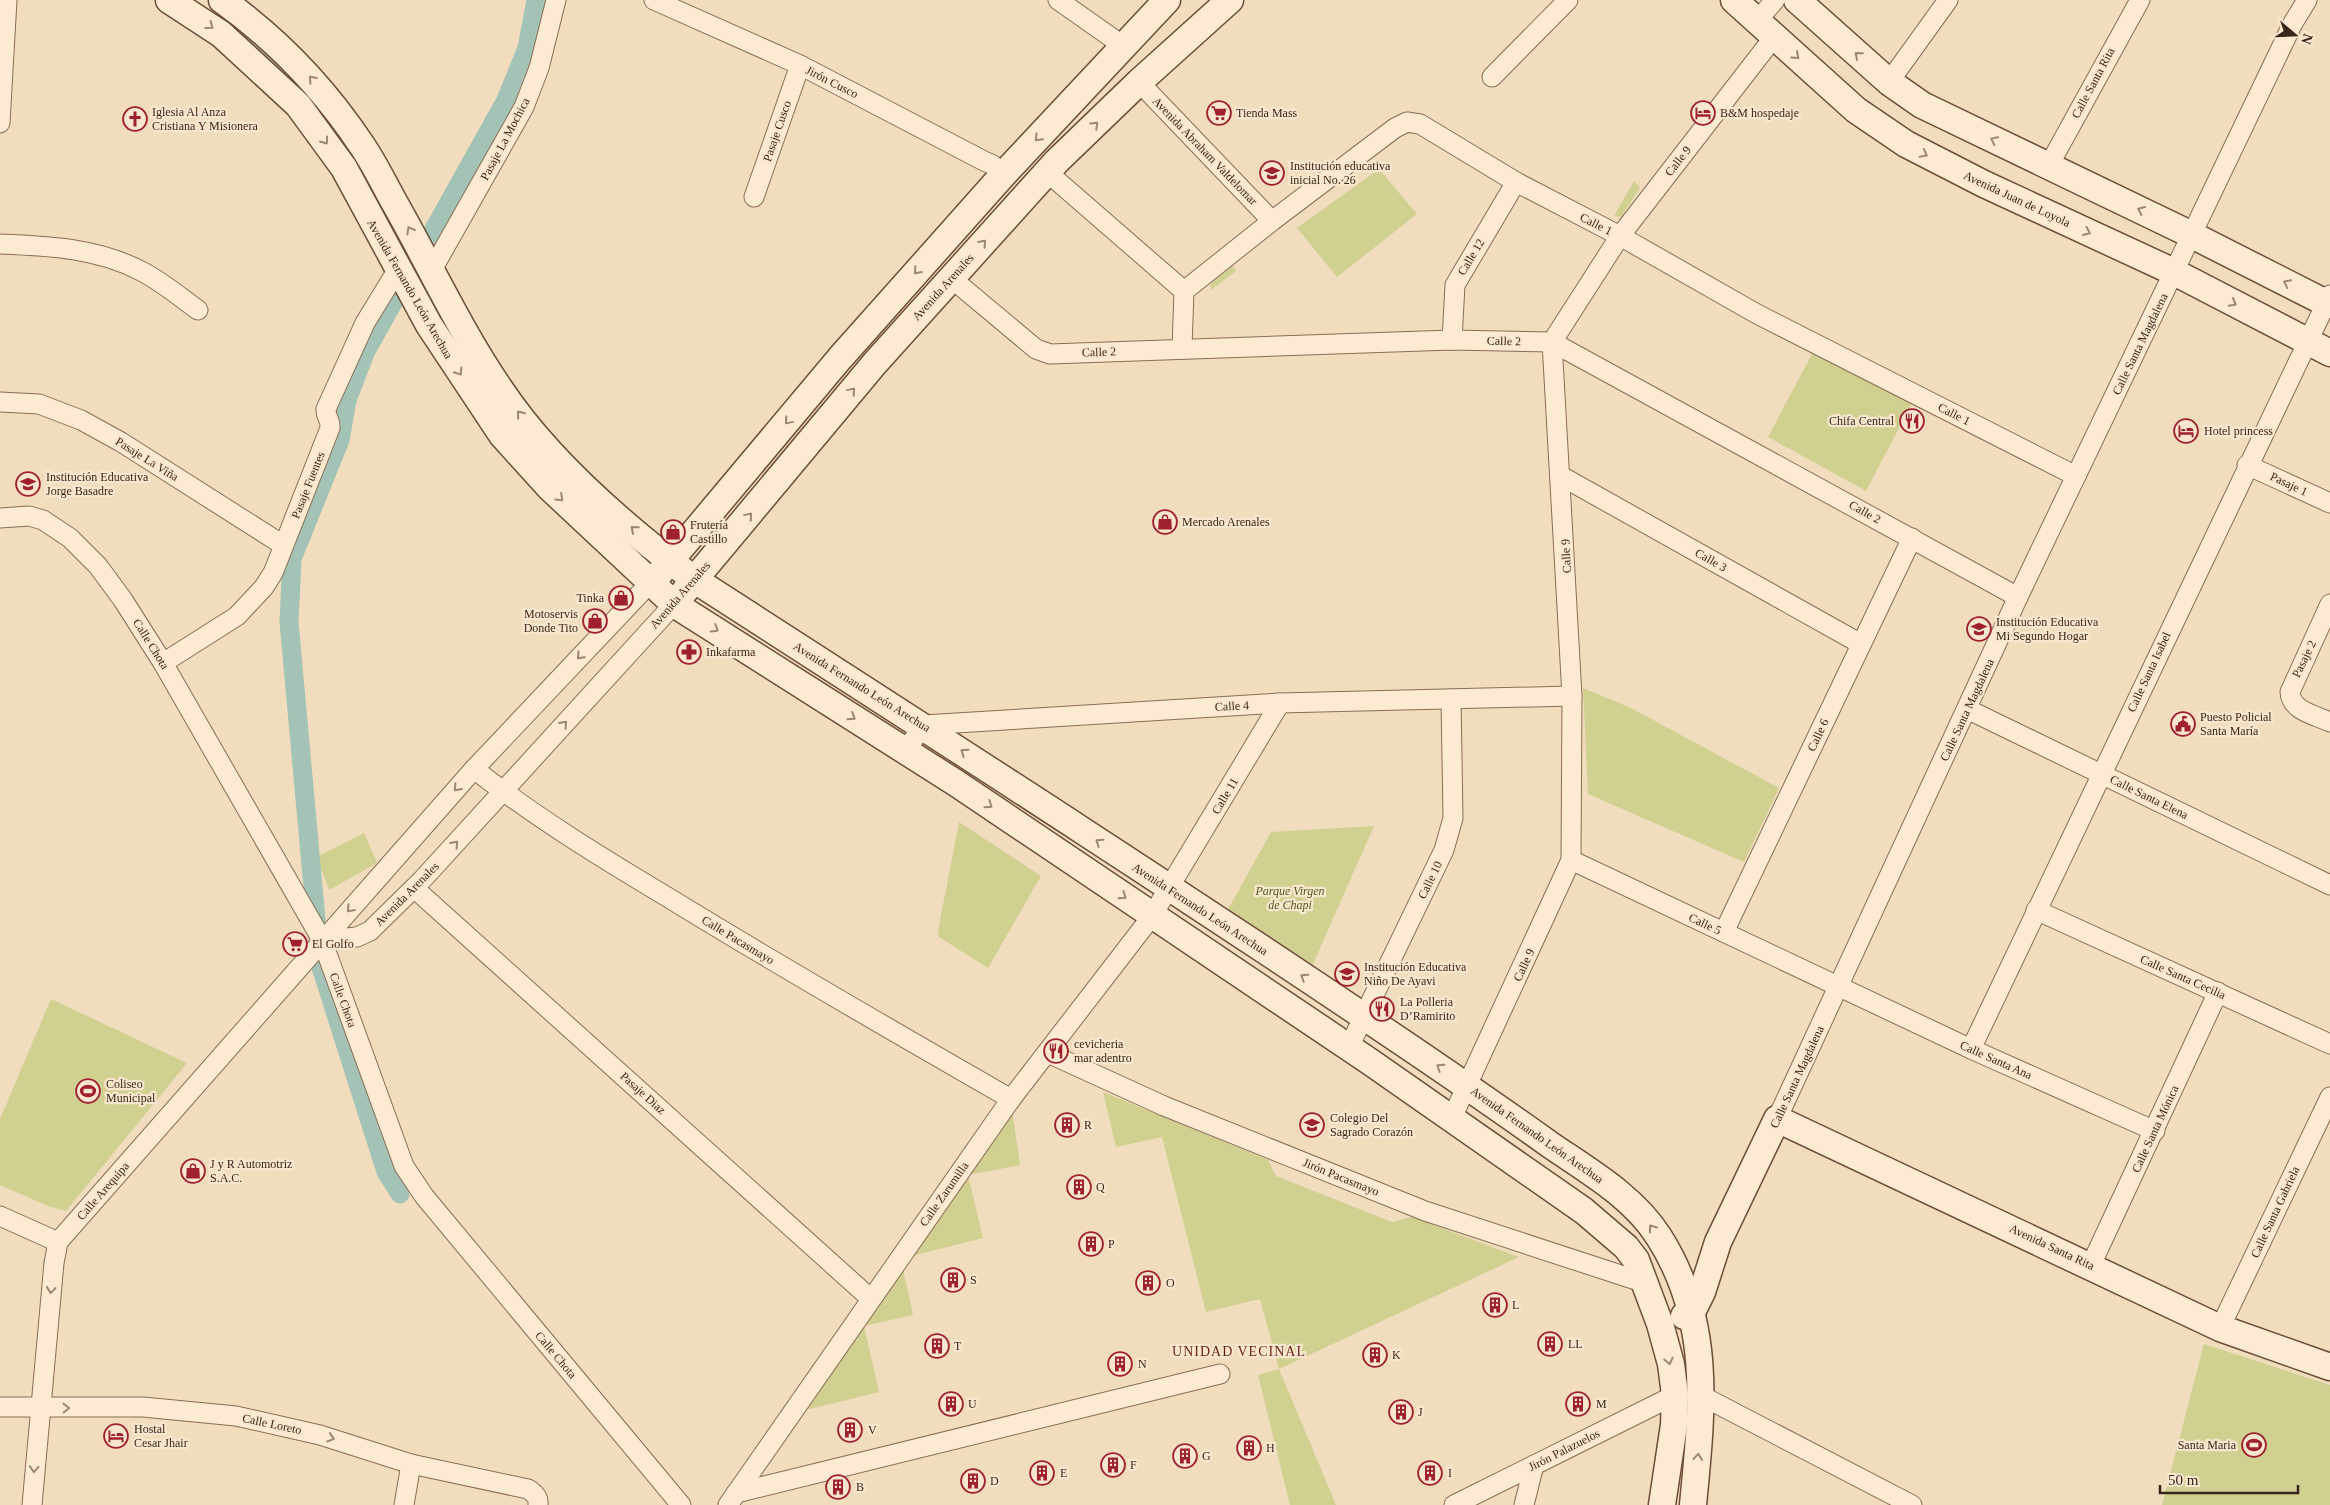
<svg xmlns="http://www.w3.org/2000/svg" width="2330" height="1505" viewBox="0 0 2330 1505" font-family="Georgia,serif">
<rect width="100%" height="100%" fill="#f1dcbe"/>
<g fill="#d0d091">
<polygon points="1379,169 1417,214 1337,277 1297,228"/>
<polygon points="1634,181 1640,188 1621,217 1614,216"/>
<polygon points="1233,266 1236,271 1211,290 1211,283"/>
<polygon points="1813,352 1912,403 1866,491 1768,437"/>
<polygon points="1583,688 1631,708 1779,788 1744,862 1588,794"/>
<polygon points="959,822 1041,876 988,968 939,937 938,931"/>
<polygon points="1374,826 1310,971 1225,915 1271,832"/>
<polygon points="364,833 377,863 329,890 317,857"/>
<polygon points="51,999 187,1063 66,1211 48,1206 0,1185 0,1119"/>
<polygon points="1103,1092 1268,1160 1276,1176 1392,1222 1412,1217 1519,1257 1279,1369 1336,1505 1290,1505 1258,1375 1279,1369 1260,1299 1206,1312 1162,1137 1116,1147"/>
<polygon points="1012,1110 1020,1165 968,1175 983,1238 912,1256"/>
<polygon points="903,1269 913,1315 864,1326 879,1392 806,1410"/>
<polygon points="2204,1344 2330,1385 2330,1505 2162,1505"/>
</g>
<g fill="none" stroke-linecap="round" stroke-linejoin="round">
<g stroke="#a2c3b5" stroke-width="19">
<polyline points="226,24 268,58 298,90"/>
<polyline points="400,1194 386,1172 320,964 289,622 292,559 340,440 347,400 365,353 506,100 527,48 536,0"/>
</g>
<g stroke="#8b6c55" stroke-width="21">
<g id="street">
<polyline points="654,0 800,65 984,161 993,165 1002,176"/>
<polyline points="1058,0 1122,45"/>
<polyline points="1757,21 1775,0"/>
<polyline points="1492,77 1568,0"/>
<polyline points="1139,82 1272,221"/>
<polyline points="1889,82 1948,0"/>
<polyline points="0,123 7,0"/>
<polyline points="2048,167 2140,0"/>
<polyline points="1047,172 1184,291"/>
<polyline points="754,197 800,65"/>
<path d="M0,244C49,246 97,248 141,271C161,281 180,297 198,310"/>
<polyline points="432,270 524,107 539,68 556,0"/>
<polyline points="951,278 1036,349 1050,354 1452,340 1552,342 2018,597"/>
<polyline points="1452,340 1455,285 1516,182"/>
<polyline points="1182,348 1184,291 1272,221 1395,128 1407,122 1420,124 1516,182 1620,236 1757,314 2076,476"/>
<polyline points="0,402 39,404 81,420 121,442 283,545"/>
<polyline points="2247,465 2330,503"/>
<polyline points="1561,476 1861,644"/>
<polyline points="0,518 29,516 43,520 70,538 98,566 123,600 163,663 322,940 404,1166 424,1196 681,1505"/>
<path d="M2330,604L2290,692C2291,711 2315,715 2330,722"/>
<path d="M163,663L237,616L264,587L273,573L330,428C331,420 325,416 326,409L365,323L398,269"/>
<polyline points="1967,709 2330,885"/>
<polyline points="906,751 923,725 1280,703 1572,696"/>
<path d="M474,769C535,817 602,858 669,898C781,967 896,1033 1011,1099"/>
<polyline points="1571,860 1971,1049 2155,1131"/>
<polyline points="414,888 871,1299"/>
<polyline points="2036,910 2330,1044"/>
<polyline points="1724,932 1912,538"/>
<polyline points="322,940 357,937 370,931 422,880 674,604"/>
<polyline points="1349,1047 1444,850 1453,818 1451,699"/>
<polyline points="1971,1049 2330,295"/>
<polyline points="1048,1053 1164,1106 1425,1211 1642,1282"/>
<polyline points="1777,1119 2018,597 2293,23 2307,0"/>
<polyline points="1451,1120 1571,860 1572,696 1552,342 1620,236 1774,37"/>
<polyline points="0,1216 58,1242"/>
<polyline points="2091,1265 2218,992"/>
<polyline points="2220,1328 2330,1097"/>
<polyline points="1702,1396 1912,1505"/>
<path d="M0,1407H143L236,1416L320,1435L411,1464L528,1489C534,1493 539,1497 538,1505"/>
<polyline points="736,1493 1220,1374"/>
<polyline points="32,1505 54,1263 58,1242 474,769 650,583"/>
<polyline points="404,1505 411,1464"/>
<polyline points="728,1505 1011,1099 1152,916 1280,703"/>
<polyline points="1454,1505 1675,1395"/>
<polyline points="1524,1505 1534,1465"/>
</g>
</g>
<g stroke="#6d4d38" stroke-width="29">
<g id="secondary">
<polyline points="169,0 221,34 298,105 344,168 429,325 502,435 550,488 674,604 956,783 1369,1061 1584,1211 1626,1247 1636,1260 1660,1324 1671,1364 1675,1395 1674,1425 1662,1505"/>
<path d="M222,0C278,40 323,87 361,144C373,161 383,182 393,200C429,263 459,329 500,389C547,460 627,529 695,580C937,736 1180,892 1418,1053C1462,1083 1506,1113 1549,1144C1588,1171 1633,1196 1659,1237C1713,1322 1702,1411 1693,1505"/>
<polyline points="1734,0 1856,110 1906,144 1984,184 2174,272 2330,353"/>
<polyline points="1797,0 1889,82 1922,105 2192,235 2330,305"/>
<polyline points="659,574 840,358 1002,176 1167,0"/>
<polyline points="684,592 875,363 1057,161 1139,82 1230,0"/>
<polyline points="1684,1316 1691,1314 1702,1292 1718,1242 1777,1119 2220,1328 2330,1367"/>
</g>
</g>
<use href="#street" stroke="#fcead2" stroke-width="19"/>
<use href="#secondary" stroke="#fcead2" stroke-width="26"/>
</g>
<defs><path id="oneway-chevron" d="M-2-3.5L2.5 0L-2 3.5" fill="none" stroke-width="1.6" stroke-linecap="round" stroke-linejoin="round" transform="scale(1.25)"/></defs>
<g stroke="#9a8876">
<use href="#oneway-chevron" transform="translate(210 26) rotate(36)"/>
<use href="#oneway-chevron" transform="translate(1858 55) rotate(-139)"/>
<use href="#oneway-chevron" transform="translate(1796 56) rotate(42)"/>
<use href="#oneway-chevron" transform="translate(312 79) rotate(-132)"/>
<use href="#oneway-chevron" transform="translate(1095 125) rotate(-44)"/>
<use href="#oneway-chevron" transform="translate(1038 138) rotate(133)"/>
<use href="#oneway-chevron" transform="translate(1994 140) rotate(-154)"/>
<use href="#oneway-chevron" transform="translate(325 141) rotate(55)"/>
<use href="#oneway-chevron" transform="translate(1924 154) rotate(28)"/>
<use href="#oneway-chevron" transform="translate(2141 210) rotate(-155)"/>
<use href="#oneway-chevron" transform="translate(410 230) rotate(-119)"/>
<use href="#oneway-chevron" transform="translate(2087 232) rotate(25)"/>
<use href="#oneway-chevron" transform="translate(983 243) rotate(-48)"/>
<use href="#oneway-chevron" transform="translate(917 271) rotate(132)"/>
<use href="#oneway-chevron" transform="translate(2287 283) rotate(-153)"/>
<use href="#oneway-chevron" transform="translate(2233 303) rotate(28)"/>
<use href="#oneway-chevron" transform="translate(459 372) rotate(57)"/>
<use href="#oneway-chevron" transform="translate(852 391) rotate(-50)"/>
<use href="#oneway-chevron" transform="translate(520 414) rotate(-129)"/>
<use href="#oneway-chevron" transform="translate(788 421) rotate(130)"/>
<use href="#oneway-chevron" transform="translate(560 498) rotate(43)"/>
<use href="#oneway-chevron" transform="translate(749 516) rotate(-50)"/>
<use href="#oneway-chevron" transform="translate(634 529) rotate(-139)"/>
<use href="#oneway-chevron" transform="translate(715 629) rotate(32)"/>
<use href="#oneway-chevron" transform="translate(580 656) rotate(133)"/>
<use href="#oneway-chevron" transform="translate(852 717) rotate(33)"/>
<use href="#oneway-chevron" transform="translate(564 724) rotate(-48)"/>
<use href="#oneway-chevron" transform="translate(964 752) rotate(-146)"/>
<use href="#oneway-chevron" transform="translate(457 788) rotate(132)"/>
<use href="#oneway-chevron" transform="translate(989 805) rotate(34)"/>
<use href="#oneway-chevron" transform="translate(1099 842) rotate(-146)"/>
<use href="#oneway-chevron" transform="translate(455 844) rotate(-48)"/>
<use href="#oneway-chevron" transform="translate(1123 896) rotate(34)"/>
<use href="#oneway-chevron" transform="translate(350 909) rotate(132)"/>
<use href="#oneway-chevron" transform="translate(1304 977) rotate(-147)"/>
<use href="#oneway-chevron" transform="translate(1440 1067) rotate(-146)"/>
<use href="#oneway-chevron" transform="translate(1652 1228) rotate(-126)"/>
<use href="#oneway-chevron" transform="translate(51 1290) rotate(96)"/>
<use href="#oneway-chevron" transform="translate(1669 1361) rotate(77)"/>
<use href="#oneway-chevron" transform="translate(66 1408) rotate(-1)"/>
<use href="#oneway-chevron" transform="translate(331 1438) rotate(17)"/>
<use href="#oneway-chevron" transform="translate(1698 1457) rotate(-84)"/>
<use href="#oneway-chevron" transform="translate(34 1469) rotate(94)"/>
</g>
<defs>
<g id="supermarket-ring" transform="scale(1.25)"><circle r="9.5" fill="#f8e7ce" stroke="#9f202f" stroke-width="1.5"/><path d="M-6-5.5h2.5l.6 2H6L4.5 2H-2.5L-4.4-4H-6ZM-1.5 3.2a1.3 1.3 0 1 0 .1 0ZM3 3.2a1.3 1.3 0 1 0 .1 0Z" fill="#9f202f"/></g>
<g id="hotel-ring" transform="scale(1.25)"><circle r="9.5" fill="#f8e7ce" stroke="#9f202f" stroke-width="1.5"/><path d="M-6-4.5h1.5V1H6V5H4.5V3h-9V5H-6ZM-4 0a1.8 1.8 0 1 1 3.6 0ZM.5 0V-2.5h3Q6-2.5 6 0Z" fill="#9f202f"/></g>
<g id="church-ring" transform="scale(1.25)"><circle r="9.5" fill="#f8e7ce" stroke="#9f202f" stroke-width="1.5"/><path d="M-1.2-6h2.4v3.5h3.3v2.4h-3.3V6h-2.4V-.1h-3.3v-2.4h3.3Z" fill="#9f202f"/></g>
<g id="school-ring" transform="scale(1.25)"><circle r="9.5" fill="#f8e7ce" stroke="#9f202f" stroke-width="1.5"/><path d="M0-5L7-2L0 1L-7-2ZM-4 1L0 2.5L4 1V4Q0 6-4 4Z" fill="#9f202f"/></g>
<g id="restaurant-ring" transform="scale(1.25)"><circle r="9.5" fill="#f8e7ce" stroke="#9f202f" stroke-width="1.5"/><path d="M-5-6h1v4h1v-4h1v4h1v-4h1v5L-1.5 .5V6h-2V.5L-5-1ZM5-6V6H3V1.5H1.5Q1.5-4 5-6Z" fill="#9f202f"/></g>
<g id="shop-ring" transform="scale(1.25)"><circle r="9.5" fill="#f8e7ce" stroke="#9f202f" stroke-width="1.5"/><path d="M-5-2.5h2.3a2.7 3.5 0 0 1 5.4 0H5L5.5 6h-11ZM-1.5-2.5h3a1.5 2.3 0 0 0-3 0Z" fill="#9f202f"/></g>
<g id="pharmacy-ring" transform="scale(1.25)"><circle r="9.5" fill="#f8e7ce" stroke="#9f202f" stroke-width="1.5"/><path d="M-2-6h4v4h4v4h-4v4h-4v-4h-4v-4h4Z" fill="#9f202f"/></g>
<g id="civic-ring" transform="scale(1.25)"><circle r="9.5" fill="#f8e7ce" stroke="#9f202f" stroke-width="1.5"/><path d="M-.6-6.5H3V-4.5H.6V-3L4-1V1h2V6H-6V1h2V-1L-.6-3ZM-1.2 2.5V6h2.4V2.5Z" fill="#9f202f"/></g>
<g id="stadium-ring" transform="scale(1.25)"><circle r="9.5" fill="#f8e7ce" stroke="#9f202f" stroke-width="1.5"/><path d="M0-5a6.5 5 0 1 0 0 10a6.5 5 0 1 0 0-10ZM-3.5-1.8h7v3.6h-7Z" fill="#9f202f"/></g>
<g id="building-ring" transform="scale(1.25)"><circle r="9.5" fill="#f8e7ce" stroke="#9f202f" stroke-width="1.5"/><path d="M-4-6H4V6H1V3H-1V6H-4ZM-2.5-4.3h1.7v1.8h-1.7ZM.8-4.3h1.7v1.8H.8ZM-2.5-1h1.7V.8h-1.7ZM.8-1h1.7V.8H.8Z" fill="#9f202f"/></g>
</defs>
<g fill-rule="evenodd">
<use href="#supermarket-ring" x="1219" y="113"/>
<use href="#hotel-ring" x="1703" y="113"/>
<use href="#church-ring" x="135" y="119"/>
<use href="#school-ring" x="1272" y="173"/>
<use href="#restaurant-ring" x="1912" y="421"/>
<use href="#hotel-ring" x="2186" y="431"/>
<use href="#school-ring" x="28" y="484"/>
<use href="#shop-ring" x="1165" y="522"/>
<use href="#shop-ring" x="673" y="532"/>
<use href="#shop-ring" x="621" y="598"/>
<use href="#shop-ring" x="595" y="621"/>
<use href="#school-ring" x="1979" y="629"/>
<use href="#pharmacy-ring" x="689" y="652"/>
<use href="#civic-ring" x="2183" y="724"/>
<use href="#supermarket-ring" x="295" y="944"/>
<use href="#school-ring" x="1347" y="974"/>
<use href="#restaurant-ring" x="1382" y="1009"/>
<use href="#restaurant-ring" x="1056" y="1051"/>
<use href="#stadium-ring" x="88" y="1091"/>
<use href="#building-ring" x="1067" y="1125"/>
<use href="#school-ring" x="1312" y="1125"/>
<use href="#shop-ring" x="193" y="1171"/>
<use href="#building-ring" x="1079" y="1187"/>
<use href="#building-ring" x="1091" y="1244"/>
<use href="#building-ring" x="953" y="1280"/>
<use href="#building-ring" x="1148" y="1283"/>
<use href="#building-ring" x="1495" y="1305"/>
<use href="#building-ring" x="1550" y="1344"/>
<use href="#building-ring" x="937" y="1346"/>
<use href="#building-ring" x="1375" y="1355"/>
<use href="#building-ring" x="1120" y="1364"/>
<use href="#building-ring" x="951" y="1404"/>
<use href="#building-ring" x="1578" y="1404"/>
<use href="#building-ring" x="1401" y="1412"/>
<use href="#building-ring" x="850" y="1430"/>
<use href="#hotel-ring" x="116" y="1436"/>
<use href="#stadium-ring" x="2254" y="1445"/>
<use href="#building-ring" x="1249" y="1448"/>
<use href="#building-ring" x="1185" y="1456"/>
<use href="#building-ring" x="1113" y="1465"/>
<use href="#building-ring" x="1042" y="1473"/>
<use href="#building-ring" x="1430" y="1473"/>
<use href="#building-ring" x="973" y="1481"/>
<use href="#building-ring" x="838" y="1487"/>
</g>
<g text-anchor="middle" stroke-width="4.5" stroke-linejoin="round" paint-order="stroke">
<g font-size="12" fill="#39261b" stroke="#f8e7ce">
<text transform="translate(832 82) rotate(27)" y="4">Jirón Cusco</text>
<text transform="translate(2093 83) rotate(-62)" y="4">Calle Santa Rita</text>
<text transform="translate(777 131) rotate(-71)" y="4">Pasaje Cusco</text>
<text transform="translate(505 139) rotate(-62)" y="4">Pasaje La Mochica</text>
<text transform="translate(1205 151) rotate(46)" y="4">Avenida Abraham Valdelomar</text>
<text transform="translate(1678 161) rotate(-52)" y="4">Calle 9</text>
<text transform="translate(2017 199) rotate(25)" y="4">Avenida Juan de Loyola</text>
<text transform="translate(1596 224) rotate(27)" y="4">Calle 1</text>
<text transform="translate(1471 257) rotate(-59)" y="4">Calle 12</text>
<text transform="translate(943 287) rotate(-48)" y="4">Avenida Arenales</text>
<text transform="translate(410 289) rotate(60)" y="4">Avenida Fernando León Arechua</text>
<text transform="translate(1504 341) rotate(1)" y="4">Calle 2</text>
<text transform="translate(2140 344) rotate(-64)" y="4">Calle Santa Magdalena</text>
<text transform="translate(1099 352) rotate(-2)" y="4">Calle 2</text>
<text transform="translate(1954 414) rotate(27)" y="4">Calle 1</text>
<text transform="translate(147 459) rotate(32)" y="4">Pasaje La Viña</text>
<text transform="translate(2289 484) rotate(25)" y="4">Pasaje 1</text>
<text transform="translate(308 485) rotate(-68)" y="4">Pasaje Fuentes</text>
<text transform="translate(1865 512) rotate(29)" y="4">Calle 2</text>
<text transform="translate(1566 556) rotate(-93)" y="4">Calle 9</text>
<text transform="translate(1711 560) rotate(29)" y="4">Calle 3</text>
<text transform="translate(680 595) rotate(-49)" y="4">Avenida Arenales</text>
<text transform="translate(151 644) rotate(58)" y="4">Calle Chota</text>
<text transform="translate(2304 659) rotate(-64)" y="4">Pasaje 2</text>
<text transform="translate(2149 672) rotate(-65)" y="4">Calle Santa Isabel</text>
<text transform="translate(862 687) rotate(32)" y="4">Avenida Fernando León Arechua</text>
<text transform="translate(1232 706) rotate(-3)" y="4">Calle 4</text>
<text transform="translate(1967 710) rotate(-65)" y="4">Calle Santa Magdalena</text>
<text transform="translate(1818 735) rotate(-65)" y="4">Calle 6</text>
<text transform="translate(1225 796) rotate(-59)" y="4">Calle 11</text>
<text transform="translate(2149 797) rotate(26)" y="4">Calle Santa Elena</text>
<text transform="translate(1430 880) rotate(-64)" y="4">Calle 10</text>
<text transform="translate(407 894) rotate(-45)" y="4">Avenida Arenales</text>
<text transform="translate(1200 909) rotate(33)" y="4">Avenida Fernando León Arechua</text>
<text transform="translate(1705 924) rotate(25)" y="4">Calle 5</text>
<text transform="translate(738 940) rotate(31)" y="4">Calle Pacasmayo</text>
<text transform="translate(1524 965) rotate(-65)" y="4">Calle 9</text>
<text transform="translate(2183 977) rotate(24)" y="4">Calle Santa Cecilia</text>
<text transform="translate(343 1000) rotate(70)" y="4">Calle Chota</text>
<text transform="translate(1996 1060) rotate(24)" y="4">Calle Santa Ana</text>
<text transform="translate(1797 1077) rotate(-65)" y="4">Calle Santa Magdalena</text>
<text transform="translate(643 1093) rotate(42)" y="4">Pasaje Diaz</text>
<text transform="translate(2155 1129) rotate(-65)" y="4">Calle Santa Mónica</text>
<text transform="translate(1537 1135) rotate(35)" y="4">Avenida Fernando León Arechua</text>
<text transform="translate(1341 1177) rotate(22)" y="4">Jirón Pacasmayo</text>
<text transform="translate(103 1191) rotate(-49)" y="4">Calle Arequipa</text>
<text transform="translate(944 1194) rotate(-55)" y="4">Calle Zarumilla</text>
<text transform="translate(2275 1212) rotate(-65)" y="4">Calle Santa Gabriela</text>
<text transform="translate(2052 1247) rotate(25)" y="4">Avenida Santa Rita</text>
<text transform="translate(556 1355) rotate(50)" y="4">Calle Chota</text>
<text transform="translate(272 1424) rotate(12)" y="4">Calle Loreto</text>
<text transform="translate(1564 1450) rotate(-27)" y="4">Jirón Palazuelos</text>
</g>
<g font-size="12" fill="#39261b" stroke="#f8e7ce" text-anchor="start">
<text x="152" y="116">Iglesia Al Anza<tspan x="152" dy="14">Cristiana Y Misionera</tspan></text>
<text x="1236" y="117">Tienda Mass</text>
<text x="1720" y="117">B&amp;M hospedaje</text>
<text x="1290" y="170">Institución educativa<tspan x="1290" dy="14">inicial No. 26</tspan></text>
<text x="1894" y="425" text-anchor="end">Chifa Central</text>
<text x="2204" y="435">Hotel princess</text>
<text x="46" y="481">Institución Educativa<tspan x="46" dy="14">Jorge Basadre</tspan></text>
<text x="1182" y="526">Mercado Arenales</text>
<text x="690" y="529">Frutería<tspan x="690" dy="14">Castillo</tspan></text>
<text x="604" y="602" text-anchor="end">Tinka</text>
<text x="578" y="618" text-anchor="end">Motoservis<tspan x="578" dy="14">Donde Tito</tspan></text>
<text x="1996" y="626">Institución Educativa<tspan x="1996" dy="14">Mi Segundo Hogar</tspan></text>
<text x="706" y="656">Inkafarma</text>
<text x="2200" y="721">Puesto Policial<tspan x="2200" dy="14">Santa María</tspan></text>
<text x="312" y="948">El Golfo</text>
<text x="1364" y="971">Institución Educativa<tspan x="1364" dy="14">Niño De Ayavi</tspan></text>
<text x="1400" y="1006">La Polleria<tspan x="1400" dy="14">D’Ramirito</tspan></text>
<text x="1074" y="1048">cevicheria<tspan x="1074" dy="14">mar adentro</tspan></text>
<text x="106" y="1088">Coliseo<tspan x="106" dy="14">Municipal</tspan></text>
<text x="1330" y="1122">Colegio Del<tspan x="1330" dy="14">Sagrado Corazón</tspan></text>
<text x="1084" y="1129">R</text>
<text x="210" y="1168">J y R Automotriz<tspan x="210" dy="14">S.A.C.</tspan></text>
<text x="1096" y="1191">Q</text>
<text x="1108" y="1248">P</text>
<text x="970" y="1284">S</text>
<text x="1166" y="1287">O</text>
<text x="1512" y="1309">L</text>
<text x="1568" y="1348">LL</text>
<text x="954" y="1350">T</text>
<text x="1392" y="1359">K</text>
<text x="1138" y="1368">N</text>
<text x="968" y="1408">U</text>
<text x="1596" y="1408">M</text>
<text x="1418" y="1416">J</text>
<text x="134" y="1433">Hostal<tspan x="134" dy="14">Cesar Jhair</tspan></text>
<text x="868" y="1434">V</text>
<text x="2236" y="1449" text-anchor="end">Santa Maria</text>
<text x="1266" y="1452">H</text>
<text x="1202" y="1460">G</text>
<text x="1130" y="1469">F</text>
<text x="1060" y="1477">E</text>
<text x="1448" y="1477">I</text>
<text x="990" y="1485">D</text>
<text x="856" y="1491">B</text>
</g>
<g font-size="12" font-style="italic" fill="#505820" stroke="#f8e7ce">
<text x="1290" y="895">Parque Virgen<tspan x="1290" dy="14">de Chapi</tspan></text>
</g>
<g font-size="14" letter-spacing="1" fill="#6a1f17" stroke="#f8e7ce">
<text x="1239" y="1356">UNIDAD VECINAL</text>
</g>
</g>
<g transform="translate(2295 35) rotate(109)" stroke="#f8e7ce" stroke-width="4" paint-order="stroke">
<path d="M0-4L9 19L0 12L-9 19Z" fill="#39261b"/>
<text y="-8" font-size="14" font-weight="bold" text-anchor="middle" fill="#39261b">N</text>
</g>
<path d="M2160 1485v8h138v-8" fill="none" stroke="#39261b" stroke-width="2.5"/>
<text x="2168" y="1485" font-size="15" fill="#39261b" stroke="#f8e7ce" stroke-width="4" paint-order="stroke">50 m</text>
</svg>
